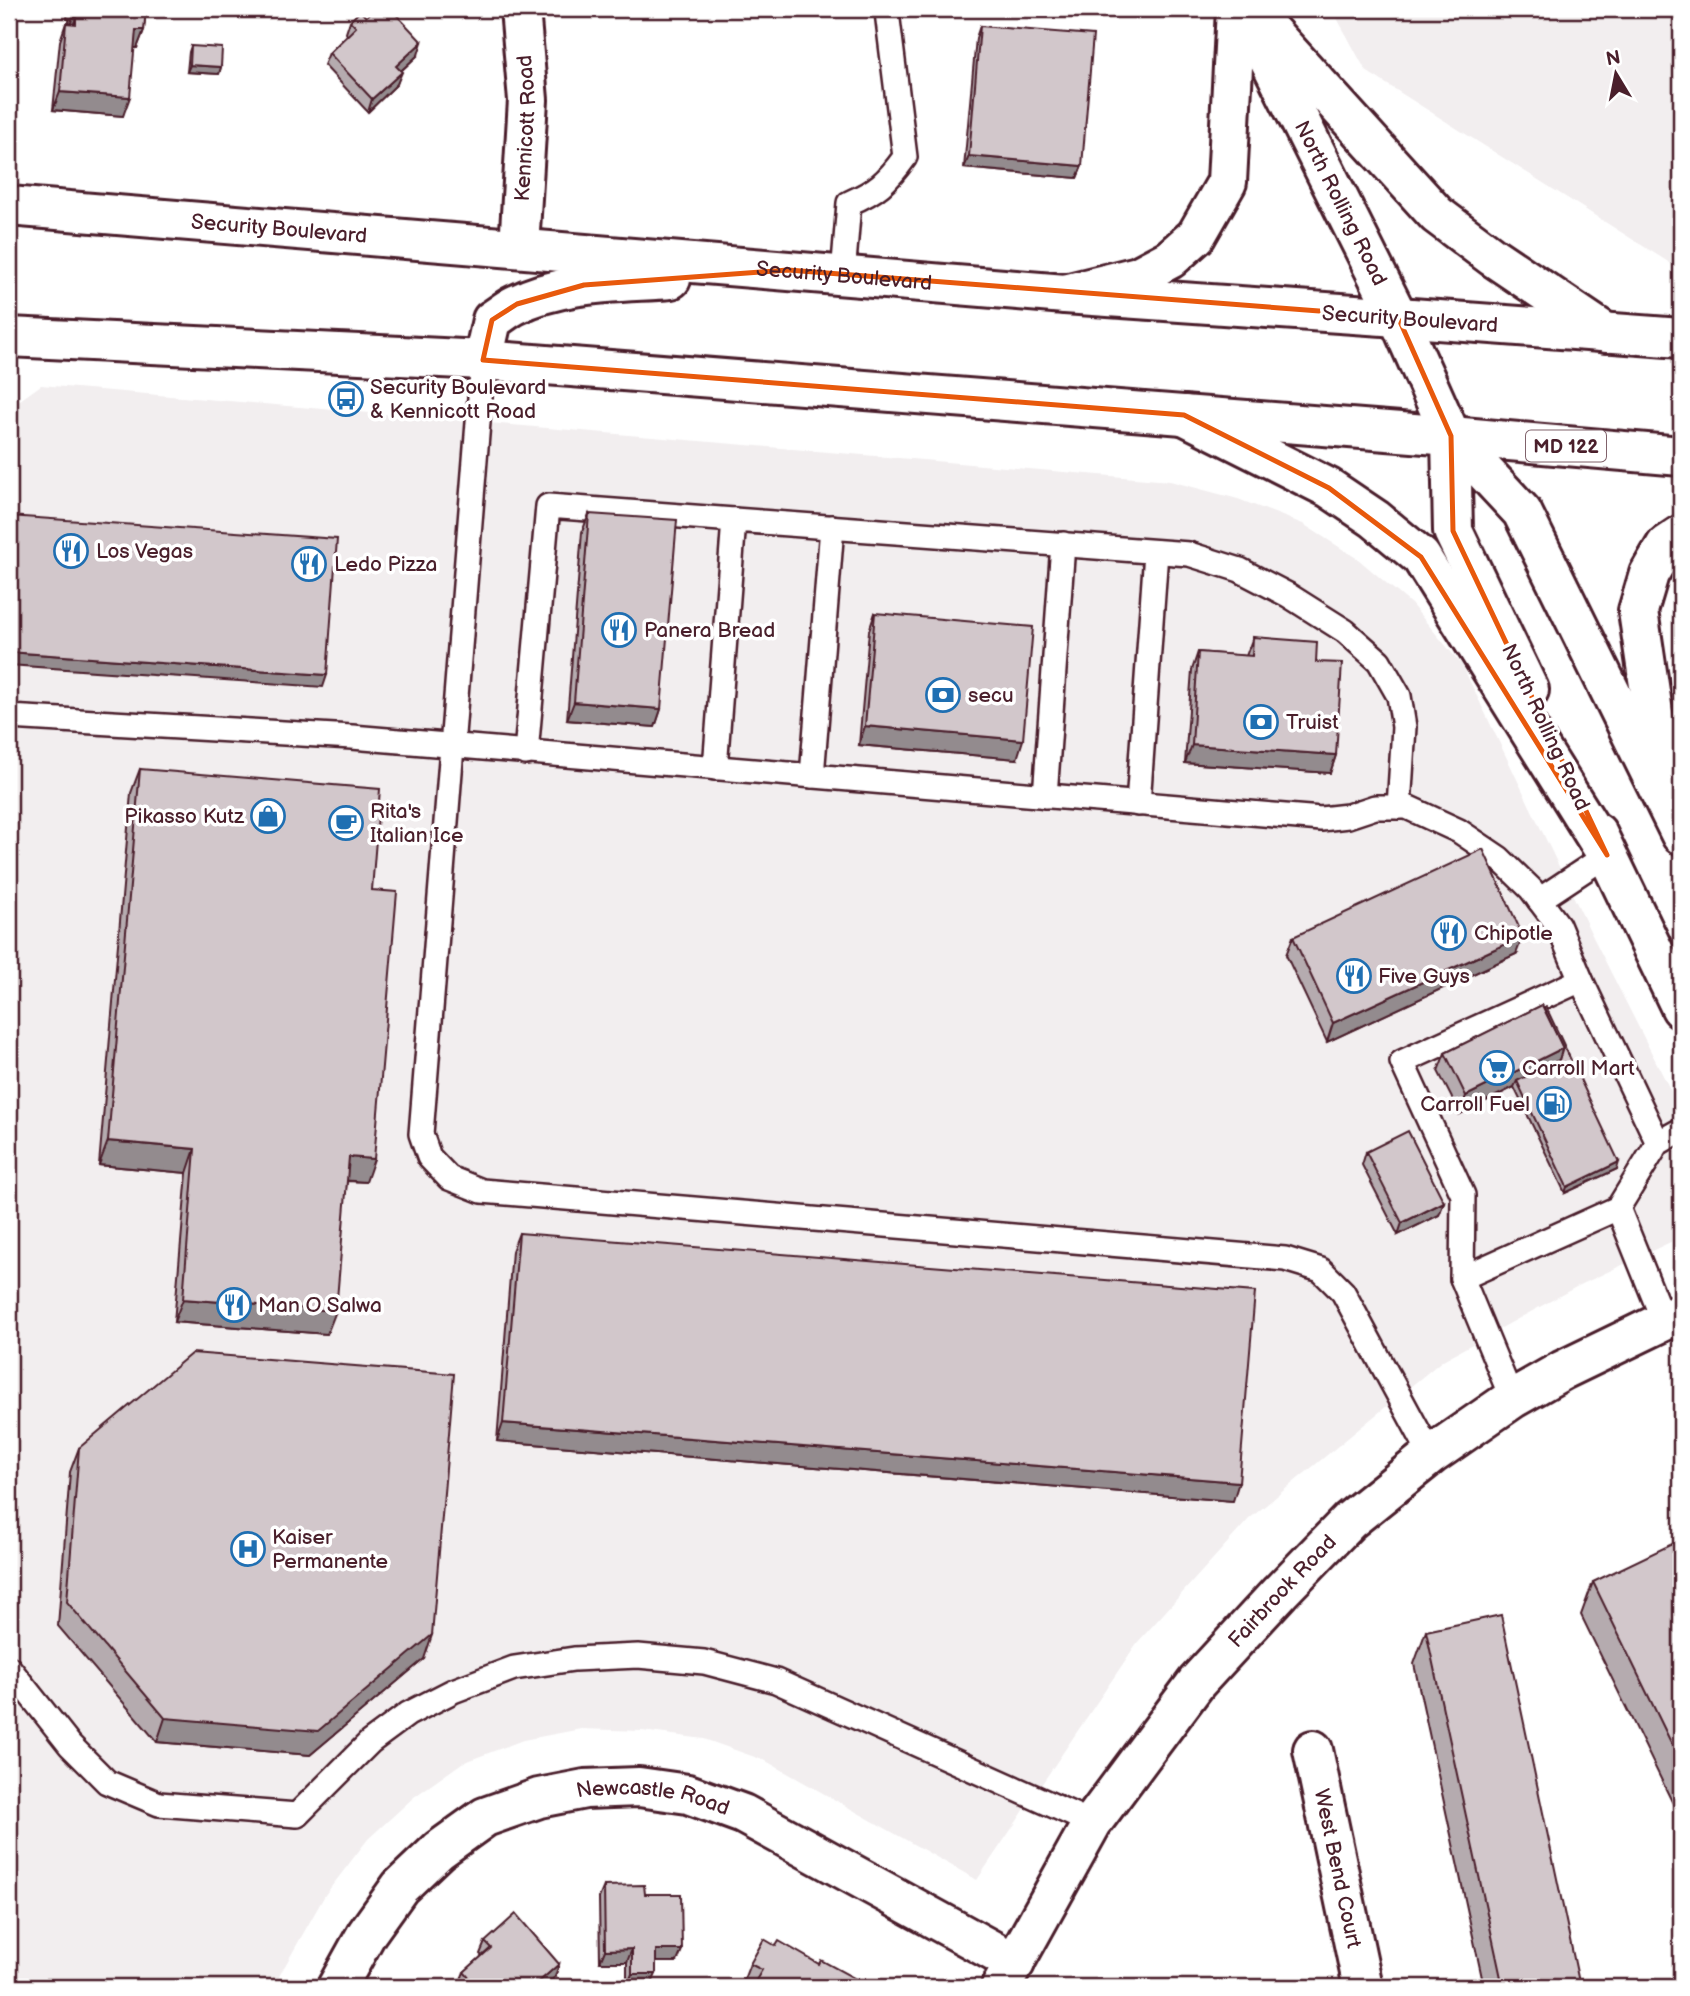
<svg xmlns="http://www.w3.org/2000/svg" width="1690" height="1996" viewBox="0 0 1690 1996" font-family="'Balsamiq Sans',sans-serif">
<rect width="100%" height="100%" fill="#fff"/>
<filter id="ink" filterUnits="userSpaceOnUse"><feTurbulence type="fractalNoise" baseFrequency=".0143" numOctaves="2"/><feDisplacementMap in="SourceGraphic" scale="14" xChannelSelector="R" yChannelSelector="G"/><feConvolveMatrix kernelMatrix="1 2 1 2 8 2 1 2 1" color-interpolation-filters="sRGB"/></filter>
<g filter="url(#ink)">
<g fill="#f2eeef">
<polygon points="1332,9 1681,9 1681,270 1366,71"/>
<polygon points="41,385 1170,481 1238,499 1303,524 1358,559 1411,604 1462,665 1592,935 1681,1111 1681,1237 1576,1287 1443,1360 1249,1519 1137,1643 977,1880 766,1761 704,1739 642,1731 581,1729 523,1740 462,1763 414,1797 368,1839 325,1895 273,1987 9,1987 9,408"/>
</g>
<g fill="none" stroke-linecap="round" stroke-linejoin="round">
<g stroke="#4a1f2b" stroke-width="28">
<g id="service">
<path d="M843,275L849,203C877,191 887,182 905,157L887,12L889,9"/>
<polyline points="483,360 421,1134 429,1157 449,1178 482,1191 1285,1259 1321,1270 1343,1292 1431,1455"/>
<polyline points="9,717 352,737 1321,819 1348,816 1375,807 1407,807 1459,831 1499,858 1531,889 1558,925 1581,980 1658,1143"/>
<polyline points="526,753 548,506 734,520"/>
<polyline points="715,768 734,520 1189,554 1240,570 1288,595 1345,631 1379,661 1399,696 1404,727 1399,807"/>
<polyline points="812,776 832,527"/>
<polyline points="1045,796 1063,544"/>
<polyline points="1138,804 1156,552"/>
<polyline points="1539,900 1607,855"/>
<polyline points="1618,1208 1664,1322"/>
<polyline points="1462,1278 1618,1208 1658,1143 1681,1130"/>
<polyline points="1512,1399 1462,1278 1463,1195 1402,1062 1581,980"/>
<polyline points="9,1668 70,1745 107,1782 159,1804 297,1815 370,1742 408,1714 453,1691 514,1668 574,1659 638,1656 704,1662 776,1681 1092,1823"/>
</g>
</g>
<g stroke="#4a1f2b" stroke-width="44">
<g id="minor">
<path id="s1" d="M519,247L528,100L520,9"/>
<path id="s2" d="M1313,1750L1363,1987"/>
<path id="s3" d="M337,1987L367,1933L400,1887L439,1850L485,1817L539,1798L585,1789L639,1787L688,1794L743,1814L1015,1963"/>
</g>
</g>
<g stroke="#4a1f2b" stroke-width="44">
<g id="tertiary">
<path id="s4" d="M9,206L1065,294L1398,317"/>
<polyline points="9,337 483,360 1451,436"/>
<path d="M483,360L492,320C500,315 507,309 515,305C562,281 620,283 671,279"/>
<path id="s5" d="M1001,1987L1092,1823L1197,1682L1280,1592L1349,1521L1431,1455L1512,1399L1563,1370L1681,1313"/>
</g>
</g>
<g stroke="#4a1f2b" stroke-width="44">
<g id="primary">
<path id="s6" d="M1244,9L1398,317L1451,436L1522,512L1681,835"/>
<polyline points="1269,30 1437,215 1493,257 1606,333"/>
<polyline points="1065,294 1138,276 1170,259 1196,236 1227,182 1236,9"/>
<polyline points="1398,317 1681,338"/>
<polyline points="1184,415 1329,488 1375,519 1421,557 1607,855"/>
<polyline points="1451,436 1453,531 1529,690"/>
<polyline points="1451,436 1681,456"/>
<polyline points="1662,773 1638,611 1649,574 1666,545 1681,535"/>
<polyline points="1597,833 1681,1008"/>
</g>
</g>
<use href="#service" stroke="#fff" stroke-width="23"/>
<use href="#minor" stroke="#fff" stroke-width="38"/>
<use href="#tertiary" stroke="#fff" stroke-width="38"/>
<use href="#primary" stroke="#fff" stroke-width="38"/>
</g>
<g fill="#b5abaf" stroke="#4a1f2b" stroke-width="2">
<polygon points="68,9 146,9 144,30 137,48 134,48 123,116 53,110 60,41 66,23 68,23 70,19 67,19"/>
<polygon points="366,17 418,55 401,71 397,84 368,112 324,65 329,53 347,35 346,33 350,21"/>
<polygon points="980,26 1082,166 1077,178 964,168 976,38"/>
<polygon points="191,46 221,67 219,74 187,72 189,52"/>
<polygon points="589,514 661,709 655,727 567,720 582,532"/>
<polygon points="875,613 1017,759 859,745 869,631"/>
<polygon points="1253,637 1316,662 1336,755 1330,773 1185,763 1192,670 1198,652 1246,656"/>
<polygon points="140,769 372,890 366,1182 347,1181 327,1334 174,1322 187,1173 99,1165 131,793"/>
<polygon points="1293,937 1516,954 1327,1042 1286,955"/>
<polygon points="1542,1005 1617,1169 1565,1193 1514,1087 1460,1114 1438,1071 1445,1053"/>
<polygon points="1366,1152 1444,1202 1439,1215 1398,1235 1362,1165"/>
<polygon points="519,1233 1233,1501 497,1441 512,1251"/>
<polygon points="79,1448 424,1659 310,1755 157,1742 58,1626 70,1472"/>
<polygon points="1681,1563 1681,1820 1581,1615 1593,1582"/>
<polygon points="1426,1631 1580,1987 1484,1987 1414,1664"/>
<polygon points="604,1886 645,1894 677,1962 656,1962 651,1986 627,1986 627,1962 600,1962 599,1898"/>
<polygon points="485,1942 559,1964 555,1977 543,1987 462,1987 459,1984 464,1972 482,1956 480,1954"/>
<polygon points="750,1964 853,1987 752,1987 743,1982"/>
</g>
<g fill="#938b8e" stroke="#4a1f2b" stroke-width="2">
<polygon points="73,17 76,17 70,36 66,36"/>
<polygon points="136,30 144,30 137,48 129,48"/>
<polygon points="422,42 418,55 392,79 396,66"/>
<polygon points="190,65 221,67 219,74 187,72"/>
<polygon points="402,72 397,84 368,112 372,99"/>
<polygon points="60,92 130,97 123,116 53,110"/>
<polygon points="969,156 1082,166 1077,178 964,168"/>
<polygon points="9,652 327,675 323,687 9,665"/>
<polygon points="574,702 661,709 655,727 567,720"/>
<polygon points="865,726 1023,740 1017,759 859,745"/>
<polygon points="1192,745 1336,755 1330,773 1185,763"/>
<polygon points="1523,936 1516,954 1327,1042 1333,1023"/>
<polygon points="1563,1048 1557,1066 1517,1081 1514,1087 1460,1114 1466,1096"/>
<polygon points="108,1141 195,1149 187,1173 99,1165"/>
<polygon points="349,1157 374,1159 366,1182 340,1180"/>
<polygon points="1619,1162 1617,1169 1565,1193 1567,1187"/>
<polygon points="1444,1202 1439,1215 1398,1235 1402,1223"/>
<polygon points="183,1299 336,1311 327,1334 174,1322"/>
<polygon points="503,1423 1239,1482 1233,1501 497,1441"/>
<polygon points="432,1635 424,1659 310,1755 157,1742 165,1718"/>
<polygon points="632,1949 627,1962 600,1962 605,1950"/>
<polygon points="656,1950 682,1950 677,1962 651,1962"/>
<polygon points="559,1964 555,1977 543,1987 533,1987"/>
<polygon points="632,1974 656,1974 651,1986 627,1986"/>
</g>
<g fill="#d2c7cb" stroke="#4a1f2b" stroke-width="2">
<polygon points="73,9 146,9 144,30 136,30 130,97 60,92 66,23 76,24 76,17 73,17"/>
<polygon points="375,9 391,9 422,42 396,66 402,72 372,99 329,53 356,27 350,21 360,11 366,17"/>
<polygon points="980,26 1093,35 1082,166 969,156"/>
<polygon points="191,46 222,48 221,67 190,65"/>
<polygon points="589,514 677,520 661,709 574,702"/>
<polygon points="9,516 337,539 327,675 9,652"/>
<polygon points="875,613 1033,627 1023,740 865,726"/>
<polygon points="1253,637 1317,642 1316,662 1342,663 1336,755 1192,745 1198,652 1252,656"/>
<polygon points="140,769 380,789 372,890 397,892 374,1159 349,1157 336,1311 183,1299 195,1149 108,1141"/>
<polygon points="1483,849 1523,936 1333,1023 1293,937"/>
<polygon points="1542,1005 1563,1048 1466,1096 1445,1053"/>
<polygon points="1546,1007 1619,1162 1567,1187 1517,1081 1559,1060 1563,1048 1544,1008"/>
<polygon points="1408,1131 1444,1202 1402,1223 1366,1152"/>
<polygon points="519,1233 1255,1292 1239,1482 503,1423"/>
<polygon points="192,1353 454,1374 432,1635 318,1731 165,1718 67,1602 79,1448"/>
<polygon points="1672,1544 1681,1563 1681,1763 1593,1582"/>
<polygon points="1501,1615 1580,1987 1503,1987 1426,1631"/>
<polygon points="644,1885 645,1894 681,1894 682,1950 656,1950 656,1974 632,1974 632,1949 605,1950 604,1886"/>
<polygon points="516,1914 559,1964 533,1987 477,1987 464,1972 491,1948 485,1942"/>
<polygon points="764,1939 776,1946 779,1941 819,1964 821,1960 856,1979 851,1987 752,1987 762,1970 750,1964"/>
</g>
</g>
<path fill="none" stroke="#e8590c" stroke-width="5" stroke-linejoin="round" d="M788,270L1398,317L1451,436L1453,531L1607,855L1421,557L1329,488L1184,415L483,360L492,320L517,304L584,285Z"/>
<defs>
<g id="bus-ring" transform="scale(1.75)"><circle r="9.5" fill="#fff" stroke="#1f6fb2" stroke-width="1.5"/><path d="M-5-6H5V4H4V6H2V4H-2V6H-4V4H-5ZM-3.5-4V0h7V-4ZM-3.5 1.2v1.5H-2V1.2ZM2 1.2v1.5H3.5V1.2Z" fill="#1f6fb2"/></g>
<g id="restaurant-ring" transform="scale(1.75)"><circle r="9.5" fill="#fff" stroke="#1f6fb2" stroke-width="1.5"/><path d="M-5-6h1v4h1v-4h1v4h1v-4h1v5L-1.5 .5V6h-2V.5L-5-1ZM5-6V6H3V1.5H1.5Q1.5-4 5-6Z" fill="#1f6fb2"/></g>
<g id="bank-ring" transform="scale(1.75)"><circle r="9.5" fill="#fff" stroke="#1f6fb2" stroke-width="1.5"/><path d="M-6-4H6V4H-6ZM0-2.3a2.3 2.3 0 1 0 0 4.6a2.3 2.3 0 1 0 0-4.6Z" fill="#1f6fb2"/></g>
<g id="shop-ring" transform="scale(1.75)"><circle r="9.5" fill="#fff" stroke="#1f6fb2" stroke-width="1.5"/><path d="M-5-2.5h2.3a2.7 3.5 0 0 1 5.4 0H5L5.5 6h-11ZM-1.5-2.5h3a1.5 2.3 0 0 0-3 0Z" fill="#1f6fb2"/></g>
<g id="cafe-ring" transform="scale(1.75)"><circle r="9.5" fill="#fff" stroke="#1f6fb2" stroke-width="1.5"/><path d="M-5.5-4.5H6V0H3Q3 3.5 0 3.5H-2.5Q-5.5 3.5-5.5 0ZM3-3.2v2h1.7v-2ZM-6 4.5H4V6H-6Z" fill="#1f6fb2"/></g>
<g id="supermarket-ring" transform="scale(1.75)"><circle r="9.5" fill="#fff" stroke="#1f6fb2" stroke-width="1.5"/><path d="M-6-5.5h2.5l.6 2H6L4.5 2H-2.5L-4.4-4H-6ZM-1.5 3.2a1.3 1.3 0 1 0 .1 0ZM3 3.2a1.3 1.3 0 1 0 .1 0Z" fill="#1f6fb2"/></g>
<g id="fuel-ring" transform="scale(1.75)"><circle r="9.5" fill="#fff" stroke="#1f6fb2" stroke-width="1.5"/><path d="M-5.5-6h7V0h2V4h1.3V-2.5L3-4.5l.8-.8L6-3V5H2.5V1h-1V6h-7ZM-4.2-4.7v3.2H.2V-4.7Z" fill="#1f6fb2"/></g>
<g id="hospital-ring" transform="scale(1.75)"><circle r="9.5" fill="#fff" stroke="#1f6fb2" stroke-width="1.5"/><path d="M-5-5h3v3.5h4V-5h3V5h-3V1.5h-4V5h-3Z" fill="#1f6fb2"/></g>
</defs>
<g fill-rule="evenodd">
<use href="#bus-ring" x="346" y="399"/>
<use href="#restaurant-ring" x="71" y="551"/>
<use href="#restaurant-ring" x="309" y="564"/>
<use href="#restaurant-ring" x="619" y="630"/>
<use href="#bank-ring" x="943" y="695"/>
<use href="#bank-ring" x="1261" y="722"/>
<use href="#shop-ring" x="268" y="816"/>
<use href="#cafe-ring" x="346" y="823"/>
<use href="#restaurant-ring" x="1449" y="933"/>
<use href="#restaurant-ring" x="1354" y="976"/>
<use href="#supermarket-ring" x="1497" y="1068"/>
<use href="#fuel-ring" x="1554" y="1104"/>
<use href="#restaurant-ring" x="234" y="1305"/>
<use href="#hospital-ring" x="248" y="1549"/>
</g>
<g text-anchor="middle" stroke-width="7" stroke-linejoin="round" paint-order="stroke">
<rect fill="#fff" stroke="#80626b" stroke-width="2" x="1526" y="430.5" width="80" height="31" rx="5"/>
<g font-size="19" font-weight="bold" fill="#4a1f2b">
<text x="1566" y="453">MD 122</text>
</g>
<g font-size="21" fill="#4a1f2b" stroke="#fff">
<text dy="7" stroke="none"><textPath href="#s1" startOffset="119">Kennicott Road</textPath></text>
<text dy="7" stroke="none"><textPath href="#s6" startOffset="217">North Rolling Road</textPath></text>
<text dy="7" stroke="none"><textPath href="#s4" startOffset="271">Security Boulevard</textPath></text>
<text dy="7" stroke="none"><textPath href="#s4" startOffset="838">Security Boulevard</textPath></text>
<text transform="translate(1410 319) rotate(4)" y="7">Security Boulevard</text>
<text transform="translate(1546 727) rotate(65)" y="7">North Rolling Road</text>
<text dy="7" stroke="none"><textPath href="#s5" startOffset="488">Fairbrook Road</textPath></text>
<text dy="7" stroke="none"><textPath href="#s3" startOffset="402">Newcastle Road</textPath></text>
<text dy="7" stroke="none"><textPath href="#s2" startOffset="121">West Bend Court</textPath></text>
</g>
<g font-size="21" fill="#4a1f2b" stroke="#fff" text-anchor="start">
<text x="370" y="394">Security Boulevard<tspan x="370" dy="24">&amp; Kennicott Road</tspan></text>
<text x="96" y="558">Los Vegas</text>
<text x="334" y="571">Ledo Pizza</text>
<text x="644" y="637">Panera Bread</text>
<text x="968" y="702">secu</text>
<text x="1286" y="729">Truist</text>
<text x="370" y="818">Rita's<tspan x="370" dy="24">Italian Ice</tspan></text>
<text x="244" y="823" text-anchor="end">Pikasso Kutz</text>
<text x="1474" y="940">Chipotle</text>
<text x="1378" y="983">Five Guys</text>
<text x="1522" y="1075">Carroll Mart</text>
<text x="1530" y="1111" text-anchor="end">Carroll Fuel</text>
<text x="258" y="1312">Man O Salwa</text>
<text x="272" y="1544">Kaiser<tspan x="272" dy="24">Permanente</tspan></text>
</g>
</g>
<rect width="1690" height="1996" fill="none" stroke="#fff" stroke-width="35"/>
<rect x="18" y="18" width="1655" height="1961" fill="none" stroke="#4a1f2b" stroke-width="2.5" filter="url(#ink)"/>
<g transform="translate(1616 74) rotate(350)" stroke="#ffffff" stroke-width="5" paint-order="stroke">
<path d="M0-5L12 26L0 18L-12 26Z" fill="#4a1f2b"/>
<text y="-10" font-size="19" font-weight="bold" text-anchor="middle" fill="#4a1f2b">N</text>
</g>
</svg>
